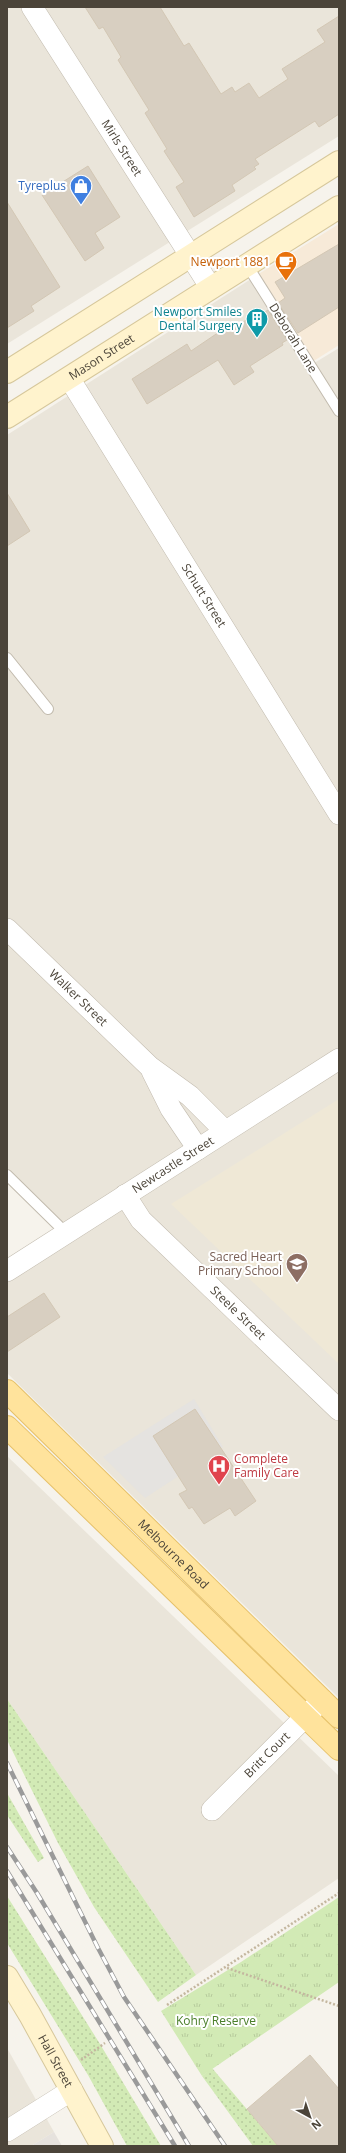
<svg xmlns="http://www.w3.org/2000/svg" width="346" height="2153" viewBox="0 0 346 2153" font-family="'Open Sans',sans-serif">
<defs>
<pattern id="grass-dots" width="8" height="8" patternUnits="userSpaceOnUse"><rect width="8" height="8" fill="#d2eab5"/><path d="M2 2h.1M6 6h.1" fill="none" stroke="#b6ca9c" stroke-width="1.8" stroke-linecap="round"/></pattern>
<pattern id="park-tufts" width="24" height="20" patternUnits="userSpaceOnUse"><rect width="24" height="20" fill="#d2eab5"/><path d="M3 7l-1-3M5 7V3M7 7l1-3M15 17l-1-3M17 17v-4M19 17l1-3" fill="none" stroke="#b6ca9c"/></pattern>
</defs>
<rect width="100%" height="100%" fill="#f6f3ec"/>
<g fill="#eae5da">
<polygon points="7,7 339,7 339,136 7,344"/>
<polygon points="251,279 306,368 339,348 339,1698 7,1373 7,1280 74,1238 7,1172 7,435"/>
<polygon points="7,1456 339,1776 339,1878 196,1975 7,1699"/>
<polygon points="7,2048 54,2132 31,2146 7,2146"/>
</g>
<polygon fill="#f7ead8" points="339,224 339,345 312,362 257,275"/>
<polygon fill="#e6e2dd" points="54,2132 62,2146 31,2146"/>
<polygon fill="#efe8d6" points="339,1099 339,1364 171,1204"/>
<g fill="url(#grass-dots)">
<polygon points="7,1699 196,1975 158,2002 94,1907 58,1843 7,1740"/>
<polygon points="7,1793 44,1858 38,1862 7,1815"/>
<polygon points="7,1896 100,2044 161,2146 127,2146 88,2075 7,1943"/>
<polygon points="212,2068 278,2146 253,2146 202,2076"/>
</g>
<polygon fill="url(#park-tufts)" points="339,1897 339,1982 202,2076 161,2011 241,1962"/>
<polygon fill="#e5e3e0" points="194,1399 223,1447 145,1498 103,1457"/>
<g fill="#d8cfc1" stroke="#d3c7b4">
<polygon points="85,7 160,7 184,46 189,43 221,94 232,87 235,92 249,83 259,98 288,79 282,69 325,42 317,30 339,16 339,114 319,127 315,121 255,159 259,164 254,167 256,169 232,185 235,191 194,217 176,187 184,182 164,151 167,149 145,113 149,110 118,60 121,57 103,27 99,29"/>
<polygon points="88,166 120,217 95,233 104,248 85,261 42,195"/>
<polygon points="7,202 60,287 31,306 34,311 7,328"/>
<polygon points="339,244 339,307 298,333 278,303 285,298 275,282"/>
<polygon points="268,310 287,340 282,343 283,345 250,366 254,372 234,385 218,360 147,404 132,379 187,344 191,351 225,328 227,332 251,317 253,319"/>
<polygon points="7,493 30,531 7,546"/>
<polygon points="44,1293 60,1317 7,1352 7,1317"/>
<polygon points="195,1409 256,1501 235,1516 230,1508 204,1524 192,1507 189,1509 179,1494 187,1490 153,1436"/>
<polygon points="310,2055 339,2089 339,2146 278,2146 247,2109"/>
</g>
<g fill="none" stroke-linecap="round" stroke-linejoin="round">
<g stroke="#c2bbae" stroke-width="12">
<g id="lane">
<polyline points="247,265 339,411"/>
<polyline points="7,658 48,709"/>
<polyline points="7,1175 66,1233"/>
</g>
</g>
<g stroke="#c2bbae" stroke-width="22">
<g id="street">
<path id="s1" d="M32,7L211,288"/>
<path id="s2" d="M69,378L339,814"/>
<path id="s3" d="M7,929L150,1067L190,1096L225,1131"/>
<polyline points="152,1071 171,1109 198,1149"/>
<path id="s4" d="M125,1195L141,1220L339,1410"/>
<path id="s5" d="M7,1271L339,1059"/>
<path id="s6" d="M212,1810L322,1700"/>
<polyline points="7,2131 72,2090"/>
</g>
</g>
<g stroke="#d6c79b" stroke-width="24">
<g id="secondary">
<polyline points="7,372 339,162"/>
<path id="s7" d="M7,417L339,207"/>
<path id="s8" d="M7,1977L30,2015L102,2146"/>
</g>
</g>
<g stroke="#e6c16a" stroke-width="24">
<g id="primary">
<path id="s9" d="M7,1391L339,1717"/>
<polyline points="7,1427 339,1749"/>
</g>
</g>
<g stroke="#c4b79f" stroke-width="2.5" stroke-dasharray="2 2" stroke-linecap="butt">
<polyline points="227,1968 339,2006"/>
<polyline points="167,2005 339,1893"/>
<polyline points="81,2060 105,2043"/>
</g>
<use href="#lane" stroke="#fff" stroke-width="10"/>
<use href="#street" stroke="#fff" stroke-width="21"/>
<use href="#secondary" stroke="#fff3cd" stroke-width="22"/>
<use href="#primary" stroke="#ffe39c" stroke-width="22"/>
<g stroke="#9a9a9a" stroke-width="4.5">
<g id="rail">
<polyline points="7,1763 98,1948 124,1997 225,2146"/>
<polyline points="7,1847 37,1893 189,2146"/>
<polyline points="7,1871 175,2146"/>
</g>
</g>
<use href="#rail" stroke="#fff" stroke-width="3" stroke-dasharray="9" stroke-linecap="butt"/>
</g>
<defs>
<g id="shop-pin" transform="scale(1.15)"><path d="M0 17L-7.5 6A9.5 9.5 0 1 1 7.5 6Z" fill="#3f7fe0" stroke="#fff"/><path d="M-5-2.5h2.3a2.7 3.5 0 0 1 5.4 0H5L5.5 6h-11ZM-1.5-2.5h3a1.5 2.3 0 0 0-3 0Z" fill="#fff"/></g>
<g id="cafe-pin" transform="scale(1.15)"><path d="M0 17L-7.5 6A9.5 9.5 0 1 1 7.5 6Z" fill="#e8710a" stroke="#fff"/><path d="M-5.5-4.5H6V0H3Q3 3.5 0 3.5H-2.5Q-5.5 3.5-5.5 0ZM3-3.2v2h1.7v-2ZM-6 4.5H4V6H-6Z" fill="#fff"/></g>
<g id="building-pin" transform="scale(1.15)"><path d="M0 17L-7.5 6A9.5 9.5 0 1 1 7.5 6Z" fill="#0f9aa8" stroke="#fff"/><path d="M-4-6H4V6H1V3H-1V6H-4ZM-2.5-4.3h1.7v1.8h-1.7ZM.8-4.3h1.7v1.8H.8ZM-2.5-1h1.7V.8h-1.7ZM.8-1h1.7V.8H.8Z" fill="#fff"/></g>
<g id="school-pin" transform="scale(1.15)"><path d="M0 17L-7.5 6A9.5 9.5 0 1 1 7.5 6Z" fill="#8d6e63" stroke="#fff"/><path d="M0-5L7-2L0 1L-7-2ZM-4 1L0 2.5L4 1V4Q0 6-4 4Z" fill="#fff"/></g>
<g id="hospital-pin" transform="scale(1.15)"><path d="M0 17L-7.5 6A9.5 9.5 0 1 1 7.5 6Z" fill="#e0444e" stroke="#fff"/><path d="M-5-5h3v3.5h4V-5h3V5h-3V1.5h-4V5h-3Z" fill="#fff"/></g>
</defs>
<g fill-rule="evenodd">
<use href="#shop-pin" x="81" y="186"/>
<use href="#cafe-pin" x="286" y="262"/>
<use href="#building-pin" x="257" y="319"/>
<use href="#school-pin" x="297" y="1264"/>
<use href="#hospital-pin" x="219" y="1466"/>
</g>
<g text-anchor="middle" stroke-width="4" stroke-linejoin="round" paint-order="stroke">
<g font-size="12" fill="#4b4439" stroke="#fff">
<text dy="4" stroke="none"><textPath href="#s1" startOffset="167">Mirls Street</textPath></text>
<text transform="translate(293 338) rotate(58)" y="4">Deborah Lane</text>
<text dy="4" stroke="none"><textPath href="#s7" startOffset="112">Mason Street</textPath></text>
<text dy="4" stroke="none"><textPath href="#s2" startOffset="256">Schutt Street</textPath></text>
<text dy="4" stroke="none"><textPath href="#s3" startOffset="99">Walker Street</textPath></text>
<text dy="4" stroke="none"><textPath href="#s5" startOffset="197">Newcastle Street</textPath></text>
<text dy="4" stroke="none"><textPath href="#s4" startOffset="164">Steele Street</textPath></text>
<text dy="4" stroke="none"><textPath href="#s9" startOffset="233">Melbourne Road</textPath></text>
<text dy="4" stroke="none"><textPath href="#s6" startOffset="78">Britt Court</textPath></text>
<text dy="4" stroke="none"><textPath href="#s8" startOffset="97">Hall Street</textPath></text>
</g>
<g font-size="12" fill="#366cbe" stroke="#fff" text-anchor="end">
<text x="66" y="190">Tyreplus</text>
</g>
<g font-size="12" fill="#c56008" stroke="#fff" text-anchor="end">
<text x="270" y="266">Newport 1881</text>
</g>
<g font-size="12" fill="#0d838f" stroke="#fff" text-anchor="end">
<text x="242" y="316">Newport Smiles<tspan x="242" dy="14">Dental Surgery</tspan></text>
</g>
<g font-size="12" fill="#785e54" stroke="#fff" text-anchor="end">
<text x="282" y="1261">Sacred Heart<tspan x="282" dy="14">Primary School</tspan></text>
</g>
<g font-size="12" fill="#be3a42" stroke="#fff" text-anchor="start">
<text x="234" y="1463">Complete<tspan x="234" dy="14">Family Care</tspan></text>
</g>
<g font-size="12" fill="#4a7f2a" stroke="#fff">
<text x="216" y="2025">Kohry Reserve</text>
</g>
</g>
<rect width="346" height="2153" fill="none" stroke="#4b4439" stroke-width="16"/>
<g transform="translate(310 2117) rotate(140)" stroke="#ffffff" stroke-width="3" paint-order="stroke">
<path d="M0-3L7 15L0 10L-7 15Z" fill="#4b4439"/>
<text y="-6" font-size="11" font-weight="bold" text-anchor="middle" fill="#4b4439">N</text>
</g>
</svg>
